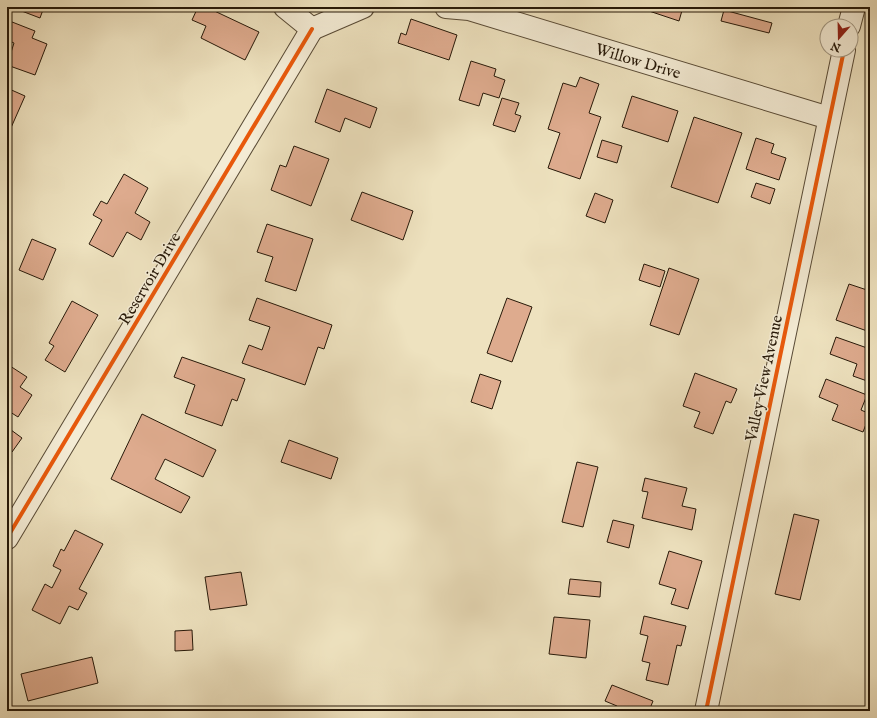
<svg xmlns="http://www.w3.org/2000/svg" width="877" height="718" viewBox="0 0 877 718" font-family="'IM FELL English',serif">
<rect width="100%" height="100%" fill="#eee2bf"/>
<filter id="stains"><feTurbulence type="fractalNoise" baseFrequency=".005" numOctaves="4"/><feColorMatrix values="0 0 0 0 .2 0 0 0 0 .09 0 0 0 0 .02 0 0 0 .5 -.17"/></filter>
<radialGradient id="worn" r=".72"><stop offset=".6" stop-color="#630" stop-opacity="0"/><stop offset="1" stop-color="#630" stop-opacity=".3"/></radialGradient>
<g fill="#deab8e" stroke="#271909">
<polygon points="21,7 44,7 40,18 19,10"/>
<polygon points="198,7 206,7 259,32 245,60 201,38 206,26 192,20"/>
<polygon points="637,7 683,7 679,21"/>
<polygon points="724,10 772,23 769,33 721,21"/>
<polygon points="411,19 457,35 449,60 398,43 401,33 406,35"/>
<polygon points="7,20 35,31 32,38 47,44 35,75 7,65 14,43 7,40"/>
<polygon points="471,61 496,69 494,76 505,80 499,98 483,93 479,106 459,100"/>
<polygon points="580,77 599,84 589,113 601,117 580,179 548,168 560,133 548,129 563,83 576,87"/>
<polygon points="7,88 25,96 10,130 7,129"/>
<polygon points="327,89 377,108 370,128 345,118 340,132 315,122"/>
<polygon points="632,96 678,111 668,142 622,127"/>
<polygon points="502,98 519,103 515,114 521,116 515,132 493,125"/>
<polygon points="694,117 742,133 718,203 671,187"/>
<polygon points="756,138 774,144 771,153 786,158 779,180 746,169"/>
<polygon points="602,140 622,146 617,163 597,157"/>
<polygon points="294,146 329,159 311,206 271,190 280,165 286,167"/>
<polygon points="124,174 148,188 135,213 150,222 141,240 127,232 113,257 89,244 102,220 93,215 101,201 107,204"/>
<polygon points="756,183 775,189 770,204 751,197"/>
<polygon points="362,192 413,211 403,240 351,220"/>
<polygon points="595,193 613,200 605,223 586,216"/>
<polygon points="267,224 313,239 296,291 265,281 273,257 257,252"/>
<polygon points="32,239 56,249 43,280 19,270"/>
<polygon points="644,264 665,271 660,287 639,280"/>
<polygon points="669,268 699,279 679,335 650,325"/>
<polygon points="849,284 870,291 870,332 836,320"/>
<polygon points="257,298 332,325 324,349 318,347 305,385 242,363 249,345 262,350 270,327 249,320"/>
<polygon points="507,298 532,307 512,362 487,353"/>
<polygon points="72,301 98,315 65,372 45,360 54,346 49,343"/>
<polygon points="836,337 870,349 870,382 853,376 857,364 830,354"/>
<polygon points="182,357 245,379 237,401 232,399 222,426 185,413 195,385 174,377"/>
<polygon points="7,364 27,377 20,387 32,395 18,417 7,410"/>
<polygon points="695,373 737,389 731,403 726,401 713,434 694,427 700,412 683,406"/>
<polygon points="480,374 501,381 492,409 471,402"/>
<polygon points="826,379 867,395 861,410 870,414 863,432 832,420 838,405 819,397"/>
<polygon points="142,414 216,450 203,477 165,459 155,479 190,497 181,513 111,479"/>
<polygon points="7,427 22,438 12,452 7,449"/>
<polygon points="289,440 338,458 331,479 281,462"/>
<polygon points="577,462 598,467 583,527 562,522"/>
<polygon points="645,478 687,488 682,506 696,509 692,530 642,518 648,492 642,491"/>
<polygon points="794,514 819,520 800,600 775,594"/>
<polygon points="613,520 634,525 629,548 607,542"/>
<polygon points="75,530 103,544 79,589 87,593 78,610 69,606 60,624 32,610 45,584 52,588 61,570 53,566 61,549 64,551"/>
<polygon points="669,551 702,561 688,609 671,604 676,589 659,584"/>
<polygon points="241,572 247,605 210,610 205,577"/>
<polygon points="570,579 601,582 600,597 568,594"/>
<polygon points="644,616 686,626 681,646 677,645 668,685 646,680 650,663 642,661 648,636 640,634"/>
<polygon points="554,617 590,620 586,658 549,654"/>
<polygon points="192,630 193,650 175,651 175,631"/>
<polygon points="92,657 98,683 28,701 21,674"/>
<polygon points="612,685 653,701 649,711 615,711 617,706 605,701"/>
</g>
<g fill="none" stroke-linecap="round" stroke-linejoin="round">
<g stroke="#594b36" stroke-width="24">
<g id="minor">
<polyline points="285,7 312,29"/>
<path id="s1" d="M446,7L469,9L829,118"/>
<polyline points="849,26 854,7"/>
<polyline points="312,29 363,7"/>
<polyline points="7,538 312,29"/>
<polyline points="706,711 844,50"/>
</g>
</g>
<use href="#minor" stroke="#f4ecd5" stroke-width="22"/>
<g stroke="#f4ecd5" stroke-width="6">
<g id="cycleway">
<polyline points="7,538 312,29"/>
<polyline points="706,711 844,50"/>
</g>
</g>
<use href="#cycleway" stroke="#e8590c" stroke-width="4"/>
</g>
<g text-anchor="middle" stroke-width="3" stroke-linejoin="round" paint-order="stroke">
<g font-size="16" fill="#271909" stroke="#f4ecd5">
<text dy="6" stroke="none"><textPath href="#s1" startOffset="200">Willow Drive</textPath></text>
<text transform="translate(149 278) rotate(-59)" y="6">Reservoir Drive</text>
<text transform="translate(763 378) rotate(-78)" y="6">Valley View Avenue</text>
</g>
</g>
<rect width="877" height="718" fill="none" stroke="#eee2bf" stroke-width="24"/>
<rect x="8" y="8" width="861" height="702" fill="none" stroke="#271909" stroke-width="2"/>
<rect x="12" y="12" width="853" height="694" fill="none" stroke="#271909"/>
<g transform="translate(839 38) rotate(200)"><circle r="19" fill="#f4ecd5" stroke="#a29883"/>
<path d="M0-3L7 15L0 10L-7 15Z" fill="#8f2418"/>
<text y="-6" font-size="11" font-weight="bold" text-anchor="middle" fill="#271909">N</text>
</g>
<rect width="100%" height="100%" filter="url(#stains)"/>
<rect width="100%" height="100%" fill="url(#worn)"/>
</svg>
